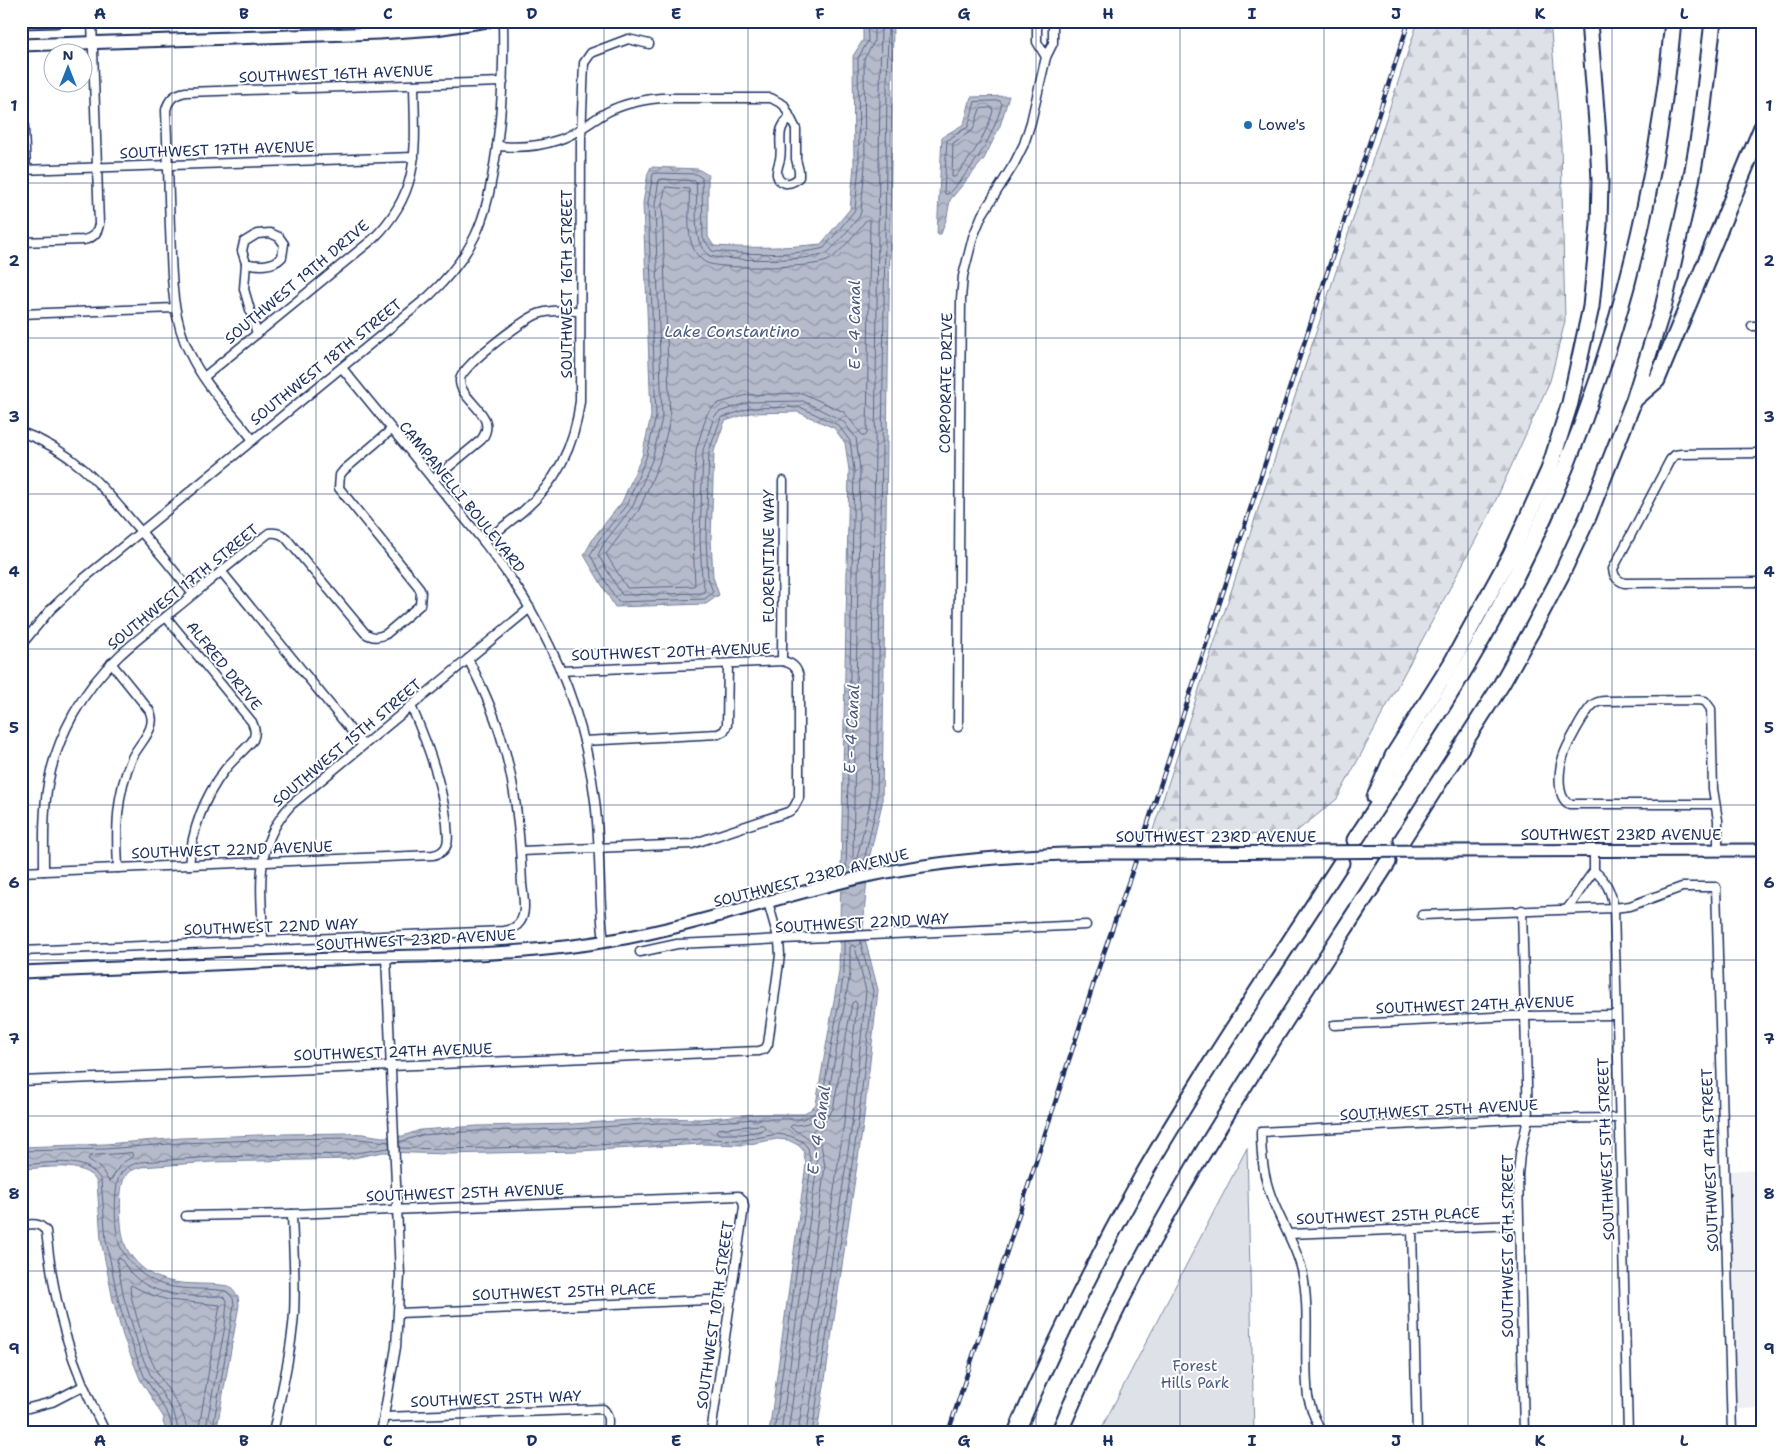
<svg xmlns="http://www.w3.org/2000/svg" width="1783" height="1454" viewBox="0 0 1783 1454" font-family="'Shantell Sans',sans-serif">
<defs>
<pattern id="forest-firs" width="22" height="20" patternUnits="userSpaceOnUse" patternTransform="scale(1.25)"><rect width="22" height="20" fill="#dee1e7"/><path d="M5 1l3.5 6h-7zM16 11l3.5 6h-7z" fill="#bec1c9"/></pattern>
<pattern id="water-waves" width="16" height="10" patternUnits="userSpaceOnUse" patternTransform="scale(1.25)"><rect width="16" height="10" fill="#b5bbca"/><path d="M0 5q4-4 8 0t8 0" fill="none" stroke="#9298a7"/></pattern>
</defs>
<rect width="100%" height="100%" fill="#fff"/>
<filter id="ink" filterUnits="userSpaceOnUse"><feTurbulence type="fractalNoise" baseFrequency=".02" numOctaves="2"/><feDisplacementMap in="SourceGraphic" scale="10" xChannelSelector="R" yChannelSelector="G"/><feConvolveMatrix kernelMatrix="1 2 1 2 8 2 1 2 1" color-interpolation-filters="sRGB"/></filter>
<g filter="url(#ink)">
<polygon fill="#eff0f4" points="1762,1169 1762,1408 1735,1409 1729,1171"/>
<polygon fill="#dee1e7" stroke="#7c88a2" points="1247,1148 1254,1433 1099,1433"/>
<polygon fill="url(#forest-firs)" stroke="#7c88a2" points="1418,21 1550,21 1561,145 1565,321 1550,381 1489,515 1337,799 1292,835 1152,833"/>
<g fill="url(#water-waves)" stroke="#77839f">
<path d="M863,21H893L882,804L868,863L863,931L878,990L863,1125L817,1433H769L806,1164L803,1150L798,1145L788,1140L777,1139L744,1145L702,1144L578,1151L446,1154L383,1152L348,1159L212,1162L141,1167C135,1169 128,1171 125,1177C118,1187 120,1229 124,1241C127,1255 144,1272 157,1277C179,1287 205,1282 229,1286L238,1296L239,1305L216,1433H167L163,1422L164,1418L140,1379L123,1336L113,1300L101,1240L97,1182C83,1159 44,1169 21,1169V1147L105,1144L181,1138L285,1134L347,1133L363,1134L382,1137L403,1136L420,1130L477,1126L573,1124L658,1118L700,1119L756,1114H802L810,1110L816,1104L839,972L849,470L845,443L834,428L798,412L750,413L725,421L714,451L711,539L713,577L719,595L706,604L615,607L584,555L594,537L622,502L642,456L651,416L643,203L648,173L651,167L698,169L708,175V237L714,246C750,248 785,248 821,244L850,209L854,165L853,56L863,40Z"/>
<polygon points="1009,96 1000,126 984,159 950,200 947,217 941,234 937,234 942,137 964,124 971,97"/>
</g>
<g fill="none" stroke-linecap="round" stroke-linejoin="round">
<g stroke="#596789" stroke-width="1">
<path d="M874,21V42L864,59L865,165L861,212L859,217C852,225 833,250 825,254C808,261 729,261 710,256C689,243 699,203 696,181L661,179L659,180L655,204L662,418L652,460L633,506L604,543L598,555L622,595L703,593L705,590L702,578L700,539L703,450L714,417L719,412L749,402L803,401L843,421L856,438L860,469L853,857L855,860L857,858L870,803L881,21"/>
<path d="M1000,101L1002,104C991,141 975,166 948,194H945L944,192L947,140L968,127L975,102Z"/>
<path d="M992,108L993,111C986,136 972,156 955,177H952L953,143L973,130L980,109Z"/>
<path d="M666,187L689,189C691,212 683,240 700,258C703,261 706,263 710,264C728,269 810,268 827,261C837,257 859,229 866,220H870L867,434L865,436H863L844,412L802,393L747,395L719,403L713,407L707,414L696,450L693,539L695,585L693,586L627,588L606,554L639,510L659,463L670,420L662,204Z"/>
<polyline points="862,870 877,803 888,21"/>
<path d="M846,874L854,470L850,441L838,425L800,407L750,408L721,418L709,451L706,539L708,578L713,592L705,599L618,602L590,555L599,540L627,504L646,458L656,417L648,203L653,174L656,173L696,174L702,178L703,238L712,251C740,254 797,256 824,248L855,210L859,165L858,58L868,41L867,21"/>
<polygon points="763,1125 765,1127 764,1130 743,1134 718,1134 716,1131 718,1129"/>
<polyline points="399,1142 422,1135 477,1131 573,1129 658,1123 700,1123 756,1119 803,1119 813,1114 821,1105 844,973 844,941"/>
<polyline points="399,1148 446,1149 578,1146 702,1139 744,1140 778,1134 790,1136 802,1141 808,1148 811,1165 774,1433"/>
<polyline points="21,1151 105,1149 182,1143 284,1139 347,1138 389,1142"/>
<path d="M132,1153L133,1157C117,1164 119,1169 110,1181L108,1180L101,1168L88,1159L90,1156Z"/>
<path d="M21,1165C46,1164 86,1154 101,1180L106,1240L118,1299L128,1334L144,1376L169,1416L173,1433"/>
<path d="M179,1433L174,1413L150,1374L141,1354L124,1298L117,1261L118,1258L121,1259C125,1264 128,1271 133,1275C154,1297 192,1297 220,1296L224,1297L227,1300L225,1326L205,1433"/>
<path d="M187,1433C186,1409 167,1391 156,1370C144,1347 138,1321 131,1296L130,1287L131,1285L149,1294L168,1300L220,1305L198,1433"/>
<path d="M212,1433L234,1305L233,1298L226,1291C202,1287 176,1292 154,1281C139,1274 127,1261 120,1246C114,1234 113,1183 121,1173C126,1167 133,1164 140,1162L212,1157L348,1154L389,1148"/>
<path d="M781,1433L817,1165C816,1154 814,1142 804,1135C799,1132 794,1131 790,1127L792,1125C807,1125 819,1121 826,1107L850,974V947L853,945L855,947L866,991L852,1124L806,1433"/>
<polyline points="788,1433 825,1166 821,1145 812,1131 823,1123 833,1109 852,1003 855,1001 857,1004 844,1123 798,1433"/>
<polyline points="812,1433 858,1124 873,991 860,940"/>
</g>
<g stroke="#1b2f5e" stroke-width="11">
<g id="street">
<polyline points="1037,21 1037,42 1046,57"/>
<polyline points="21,107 23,109 26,170"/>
<path d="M497,146C519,148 538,147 558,140C575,135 587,124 602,115C620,104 640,100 661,98H771L784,105L796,129V159L799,171V177C793,184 780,187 777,175C776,170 779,164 780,159C782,150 779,140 781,131C782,126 786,121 789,117"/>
<polyline points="21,170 414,157"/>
<path d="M270,233L279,237L284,244L282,257C273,267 257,266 246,263L242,251L244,242L257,234Z"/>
<path d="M21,242L84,240C93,238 98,232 99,224L92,21"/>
<polyline points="246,263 244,289 257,334"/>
<polyline points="21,314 175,308"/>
<polyline points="1752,326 1762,326"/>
<path d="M342,368L484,542C500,563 516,584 529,607C564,667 587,733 595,801C601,848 598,895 604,942"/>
<path d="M204,377L373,239C422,191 415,148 414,85"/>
<path d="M21,432C71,450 98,481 131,520C152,544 173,569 193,594"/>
<path d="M253,440C232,412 205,386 190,354C170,314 172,271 170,228C169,188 167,149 166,110C169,98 175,94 186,92L503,82"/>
<path d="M1762,453L1681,454L1675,455L1670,460L1613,569C1614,577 1617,580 1624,583L1762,582"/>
<path d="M433,480L481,440C501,415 459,401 460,380C460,367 524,319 538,314C551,309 566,311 580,311"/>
<path d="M484,542C497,531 511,521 523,511C557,482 575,444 580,401L581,137L584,63L591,53L628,39L649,44"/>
<polyline points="221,571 363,745"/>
<path d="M166,617L252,722C255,729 256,733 253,740C244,751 232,760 224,771C203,799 192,831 189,865"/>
<path d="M21,645L51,609L82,580L429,296C448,278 464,259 475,236C486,213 490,190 494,166C502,118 504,70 503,21"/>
<polyline points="782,661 783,481"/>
<path d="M111,663L149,710C159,727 139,743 132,758C116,794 116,829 118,868"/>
<polyline points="958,727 960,412 961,299 963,276 973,237 982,215 1014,164 1024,144 1031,122 1046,57 1053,43 1053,21"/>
<polyline points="584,741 718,734 724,731 727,725 728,664"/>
<path d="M1714,804H1569C1556,797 1559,769 1563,757C1566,747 1586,709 1594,704C1597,702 1601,701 1605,701L1698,700L1705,701L1711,709L1713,789L1718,820V850"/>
<path d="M521,851L692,844L788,812L793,809L799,798V677C797,667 792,663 782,661L561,671"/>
<path d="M44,871C44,842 43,813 48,784C57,736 83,689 119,656C136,640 156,625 174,610C206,584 237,558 269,533C276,532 281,533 286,538L365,633C372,638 378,638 386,634L420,605L421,592L418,586L339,488L340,475L344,470L391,430"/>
<path d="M1594,871C1607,881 1611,892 1614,908L1628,1433"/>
<path d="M21,872L433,855C439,854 445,851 447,844C449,838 447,831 447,824C442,783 428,744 411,706"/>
<path d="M1567,909C1577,897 1584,883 1594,871V850"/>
<polyline points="1522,910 1528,1119 1520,1154 1518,1175 1524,1433"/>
<polyline points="1422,915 1614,908 1630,906 1682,887 1716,887 1732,1433"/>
<path d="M263,942C262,889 252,847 291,805L530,608"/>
<path d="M21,951L504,931C510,930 516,928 520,922C527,912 523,895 522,884C520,834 516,785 501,737C493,710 481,684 468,659"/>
<polyline points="640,952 677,944 1086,925"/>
<polyline points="1334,1025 1513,1016 1616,1015"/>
<polyline points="21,1081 759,1051 765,1049 768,1044 780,955 779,941 768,902"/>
<polyline points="186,1216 292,1214 739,1196 743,1201 744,1207 711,1433"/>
<path d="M21,1225C31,1224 39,1222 46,1231C54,1306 70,1365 106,1433"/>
<polyline points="1412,1229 1417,1433"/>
<polyline points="1289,1234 1519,1225"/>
<polyline points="399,1313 731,1299"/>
<polyline points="21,1410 52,1402 83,1386"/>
<path d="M384,1417L603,1409C610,1416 608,1423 607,1433"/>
<path d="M273,1433C281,1394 291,1354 294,1314C296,1281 293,1247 292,1214"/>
<polyline points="381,1433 396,1347 400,1275 386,956"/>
<path d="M1321,1433L1312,1411L1308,1397C1303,1355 1311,1312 1302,1270C1295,1243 1280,1221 1271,1196C1263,1175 1261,1154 1261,1132L1516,1119L1619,1118"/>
</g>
</g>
<g stroke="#1b2f5e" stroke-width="15">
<g id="secondary">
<polyline points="21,22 56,21"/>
<polyline points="21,45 379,33 436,29 488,21"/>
<polyline points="1431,851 1762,850"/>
<polyline points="1164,853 1302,852"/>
<path d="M21,972C133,967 245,962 357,958C434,955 512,955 588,944C683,931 773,897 867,876C946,859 1026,854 1108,853"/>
</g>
</g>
<g stroke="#1b2f5e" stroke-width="19">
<g id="highway">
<polyline points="1635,399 1657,380 1762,127"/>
<polyline points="1375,797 1393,756 1451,664 1511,554 1549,470 1570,403 1591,307 1599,225 1600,181 1598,136 1589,21"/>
<path d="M1355,840C1403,767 1453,694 1495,616C1595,432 1654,230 1673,21"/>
<polyline points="1402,840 1501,685 1532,630 1561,575 1588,517 1634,400 1663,308 1690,187 1701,124 1713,21"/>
<path d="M1016,1433C1053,1346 1095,1261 1141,1179C1203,1071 1274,967 1341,863"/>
<path d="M1059,1433C1098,1341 1144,1252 1195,1166C1256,1063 1323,963 1388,862"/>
</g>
</g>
<use href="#street" stroke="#fff" stroke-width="8"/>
<use href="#secondary" stroke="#fff" stroke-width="11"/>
<use href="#highway" stroke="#fff" stroke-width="15"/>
<g stroke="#1b2f5e" stroke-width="4.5">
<polyline id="rail" points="948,1433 1100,964 1134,866 1409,21"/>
</g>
<use href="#rail" stroke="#fff" stroke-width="2.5" stroke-dasharray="8" stroke-linecap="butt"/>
<g stroke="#1b2f5e" stroke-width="15" stroke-linecap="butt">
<g id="secondary-bridge">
<polyline points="1302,852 1431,851"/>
<polyline points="1108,853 1164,853"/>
</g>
</g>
<use href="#secondary-bridge" stroke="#fff" stroke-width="11"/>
</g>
</g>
<path fill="none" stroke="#1b2f5e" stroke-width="1" stroke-opacity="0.55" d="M172,21V1433M316,21V1433M460,21V1433M604,21V1433M748,21V1433M892,21V1433M1036,21V1433M1180,21V1433M1324,21V1433M1468,21V1433M1612,21V1433M21,183H1762M21,338H1762M21,494H1762M21,649H1762M21,805H1762M21,960H1762M21,1116H1762M21,1271H1762"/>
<circle fill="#1f6fb2" stroke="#fff" stroke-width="2" cx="1248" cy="125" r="5"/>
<g text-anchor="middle" stroke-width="4" stroke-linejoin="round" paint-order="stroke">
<g font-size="15" fill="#1b2f5e" stroke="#fff">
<text transform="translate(336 74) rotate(-2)" y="5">SOUTHWEST 16TH AVENUE</text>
<text transform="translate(217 150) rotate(-2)" y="5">SOUTHWEST 17TH AVENUE</text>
<text transform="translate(297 282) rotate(-40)" y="5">SOUTHWEST 19TH DRIVE</text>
<text transform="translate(567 284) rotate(-90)" y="5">SOUTHWEST 16TH STREET</text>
<text transform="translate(326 362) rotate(-39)" y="5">SOUTHWEST 18TH STREET</text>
<text transform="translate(946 383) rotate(-89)" y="5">CORPORATE DRIVE</text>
<text transform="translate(462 497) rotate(51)" y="5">CAMPANELLI BOULEVARD</text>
<text transform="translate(769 556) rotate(-90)" y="5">FLORENTINE WAY</text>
<text transform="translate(183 587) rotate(-39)" y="5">SOUTHWEST 17TH STREET</text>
<text transform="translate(671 652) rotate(-2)" y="5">SOUTHWEST 20TH AVENUE</text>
<text transform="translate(224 666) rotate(51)" y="5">ALFRED DRIVE</text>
<text transform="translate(347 743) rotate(-40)" y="5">SOUTHWEST 15TH STREET</text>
<text x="1621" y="840">SOUTHWEST 23RD AVENUE</text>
<text x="1216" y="842">SOUTHWEST 23RD AVENUE</text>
<text transform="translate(232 850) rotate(-2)" y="5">SOUTHWEST 22ND AVENUE</text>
<text transform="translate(811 878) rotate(-14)" y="5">SOUTHWEST 23RD AVENUE</text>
<text transform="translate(862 923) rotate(-3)" y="5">SOUTHWEST 22ND WAY</text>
<text transform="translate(271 927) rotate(-2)" y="5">SOUTHWEST 22ND WAY</text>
<text transform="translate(416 940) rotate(-3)" y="5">SOUTHWEST 23RD AVENUE</text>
<text transform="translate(1475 1005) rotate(-2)" y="5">SOUTHWEST 24TH AVENUE</text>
<text transform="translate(393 1052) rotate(-2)" y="5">SOUTHWEST 24TH AVENUE</text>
<text transform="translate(1439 1110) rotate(-3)" y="5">SOUTHWEST 25TH AVENUE</text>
<text transform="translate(1606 1149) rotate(-92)" y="5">SOUTHWEST 5TH STREET</text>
<text transform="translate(1710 1160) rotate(-92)" y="5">SOUTHWEST 4TH STREET</text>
<text transform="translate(465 1193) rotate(-2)" y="5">SOUTHWEST 25TH AVENUE</text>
<text transform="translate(1388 1216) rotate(-2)" y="5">SOUTHWEST 25TH PLACE</text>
<text transform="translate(1508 1246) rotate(-90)" y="5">SOUTHWEST 6TH STREET</text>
<text transform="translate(564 1292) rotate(-2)" y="5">SOUTHWEST 25TH PLACE</text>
<text transform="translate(715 1315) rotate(-82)" y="5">SOUTHWEST 10TH STREET</text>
<text transform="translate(496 1399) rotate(-2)" y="5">SOUTHWEST 25TH WAY</text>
</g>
<g font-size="15" fill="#1b2f5e" stroke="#fff" text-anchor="start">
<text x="1258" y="130">Lowe's</text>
</g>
<g font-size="15" fill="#4c5c80" stroke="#fff">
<text x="1195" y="1371">Forest<tspan x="1195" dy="17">Hills Park</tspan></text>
</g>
<g font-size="16" font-style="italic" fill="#49597e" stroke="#fff">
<text transform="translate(854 325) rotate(-90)" y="6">E - 4 Canal</text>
<text x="732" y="337">Lake Constantino</text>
<text transform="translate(851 729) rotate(-87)" y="6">E - 4 Canal</text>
<text transform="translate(818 1130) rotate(-82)" y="6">E - 4 Canal</text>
</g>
</g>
<rect width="1783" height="1454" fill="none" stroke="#fff" stroke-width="55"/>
<g transform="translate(68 68)"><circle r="24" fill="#ffffff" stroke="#a4acbf"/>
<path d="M0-4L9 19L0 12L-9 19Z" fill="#1f6fb2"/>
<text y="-8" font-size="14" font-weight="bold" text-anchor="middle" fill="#1b2f5e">N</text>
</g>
<rect x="28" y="28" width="1728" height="1398" fill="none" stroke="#1b2f5e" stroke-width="2"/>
<g font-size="16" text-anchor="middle" font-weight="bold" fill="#1b2f5e">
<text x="100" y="19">A</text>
<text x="244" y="19">B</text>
<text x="388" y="19">C</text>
<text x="532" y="19">D</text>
<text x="676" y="19">E</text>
<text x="820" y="19">F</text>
<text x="964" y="19">G</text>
<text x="1108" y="19">H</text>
<text x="1252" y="19">I</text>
<text x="1396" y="19">J</text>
<text x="1540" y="19">K</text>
<text x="1684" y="19">L</text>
<text x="14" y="111">1</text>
<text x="1769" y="111">1</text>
<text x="14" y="266">2</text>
<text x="1769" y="266">2</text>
<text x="14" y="422">3</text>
<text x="1769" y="422">3</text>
<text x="14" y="577">4</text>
<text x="1769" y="577">4</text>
<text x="14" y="733">5</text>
<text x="1769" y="733">5</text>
<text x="14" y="888">6</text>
<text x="1769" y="888">6</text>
<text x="14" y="1044">7</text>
<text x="1769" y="1044">7</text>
<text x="14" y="1199">8</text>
<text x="1769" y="1199">8</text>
<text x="14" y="1354">9</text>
<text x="1769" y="1354">9</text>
<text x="100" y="1446">A</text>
<text x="244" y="1446">B</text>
<text x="388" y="1446">C</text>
<text x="532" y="1446">D</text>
<text x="676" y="1446">E</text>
<text x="820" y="1446">F</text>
<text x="964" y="1446">G</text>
<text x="1108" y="1446">H</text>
<text x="1252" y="1446">I</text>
<text x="1396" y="1446">J</text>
<text x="1540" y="1446">K</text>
<text x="1684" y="1446">L</text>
</g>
</svg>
